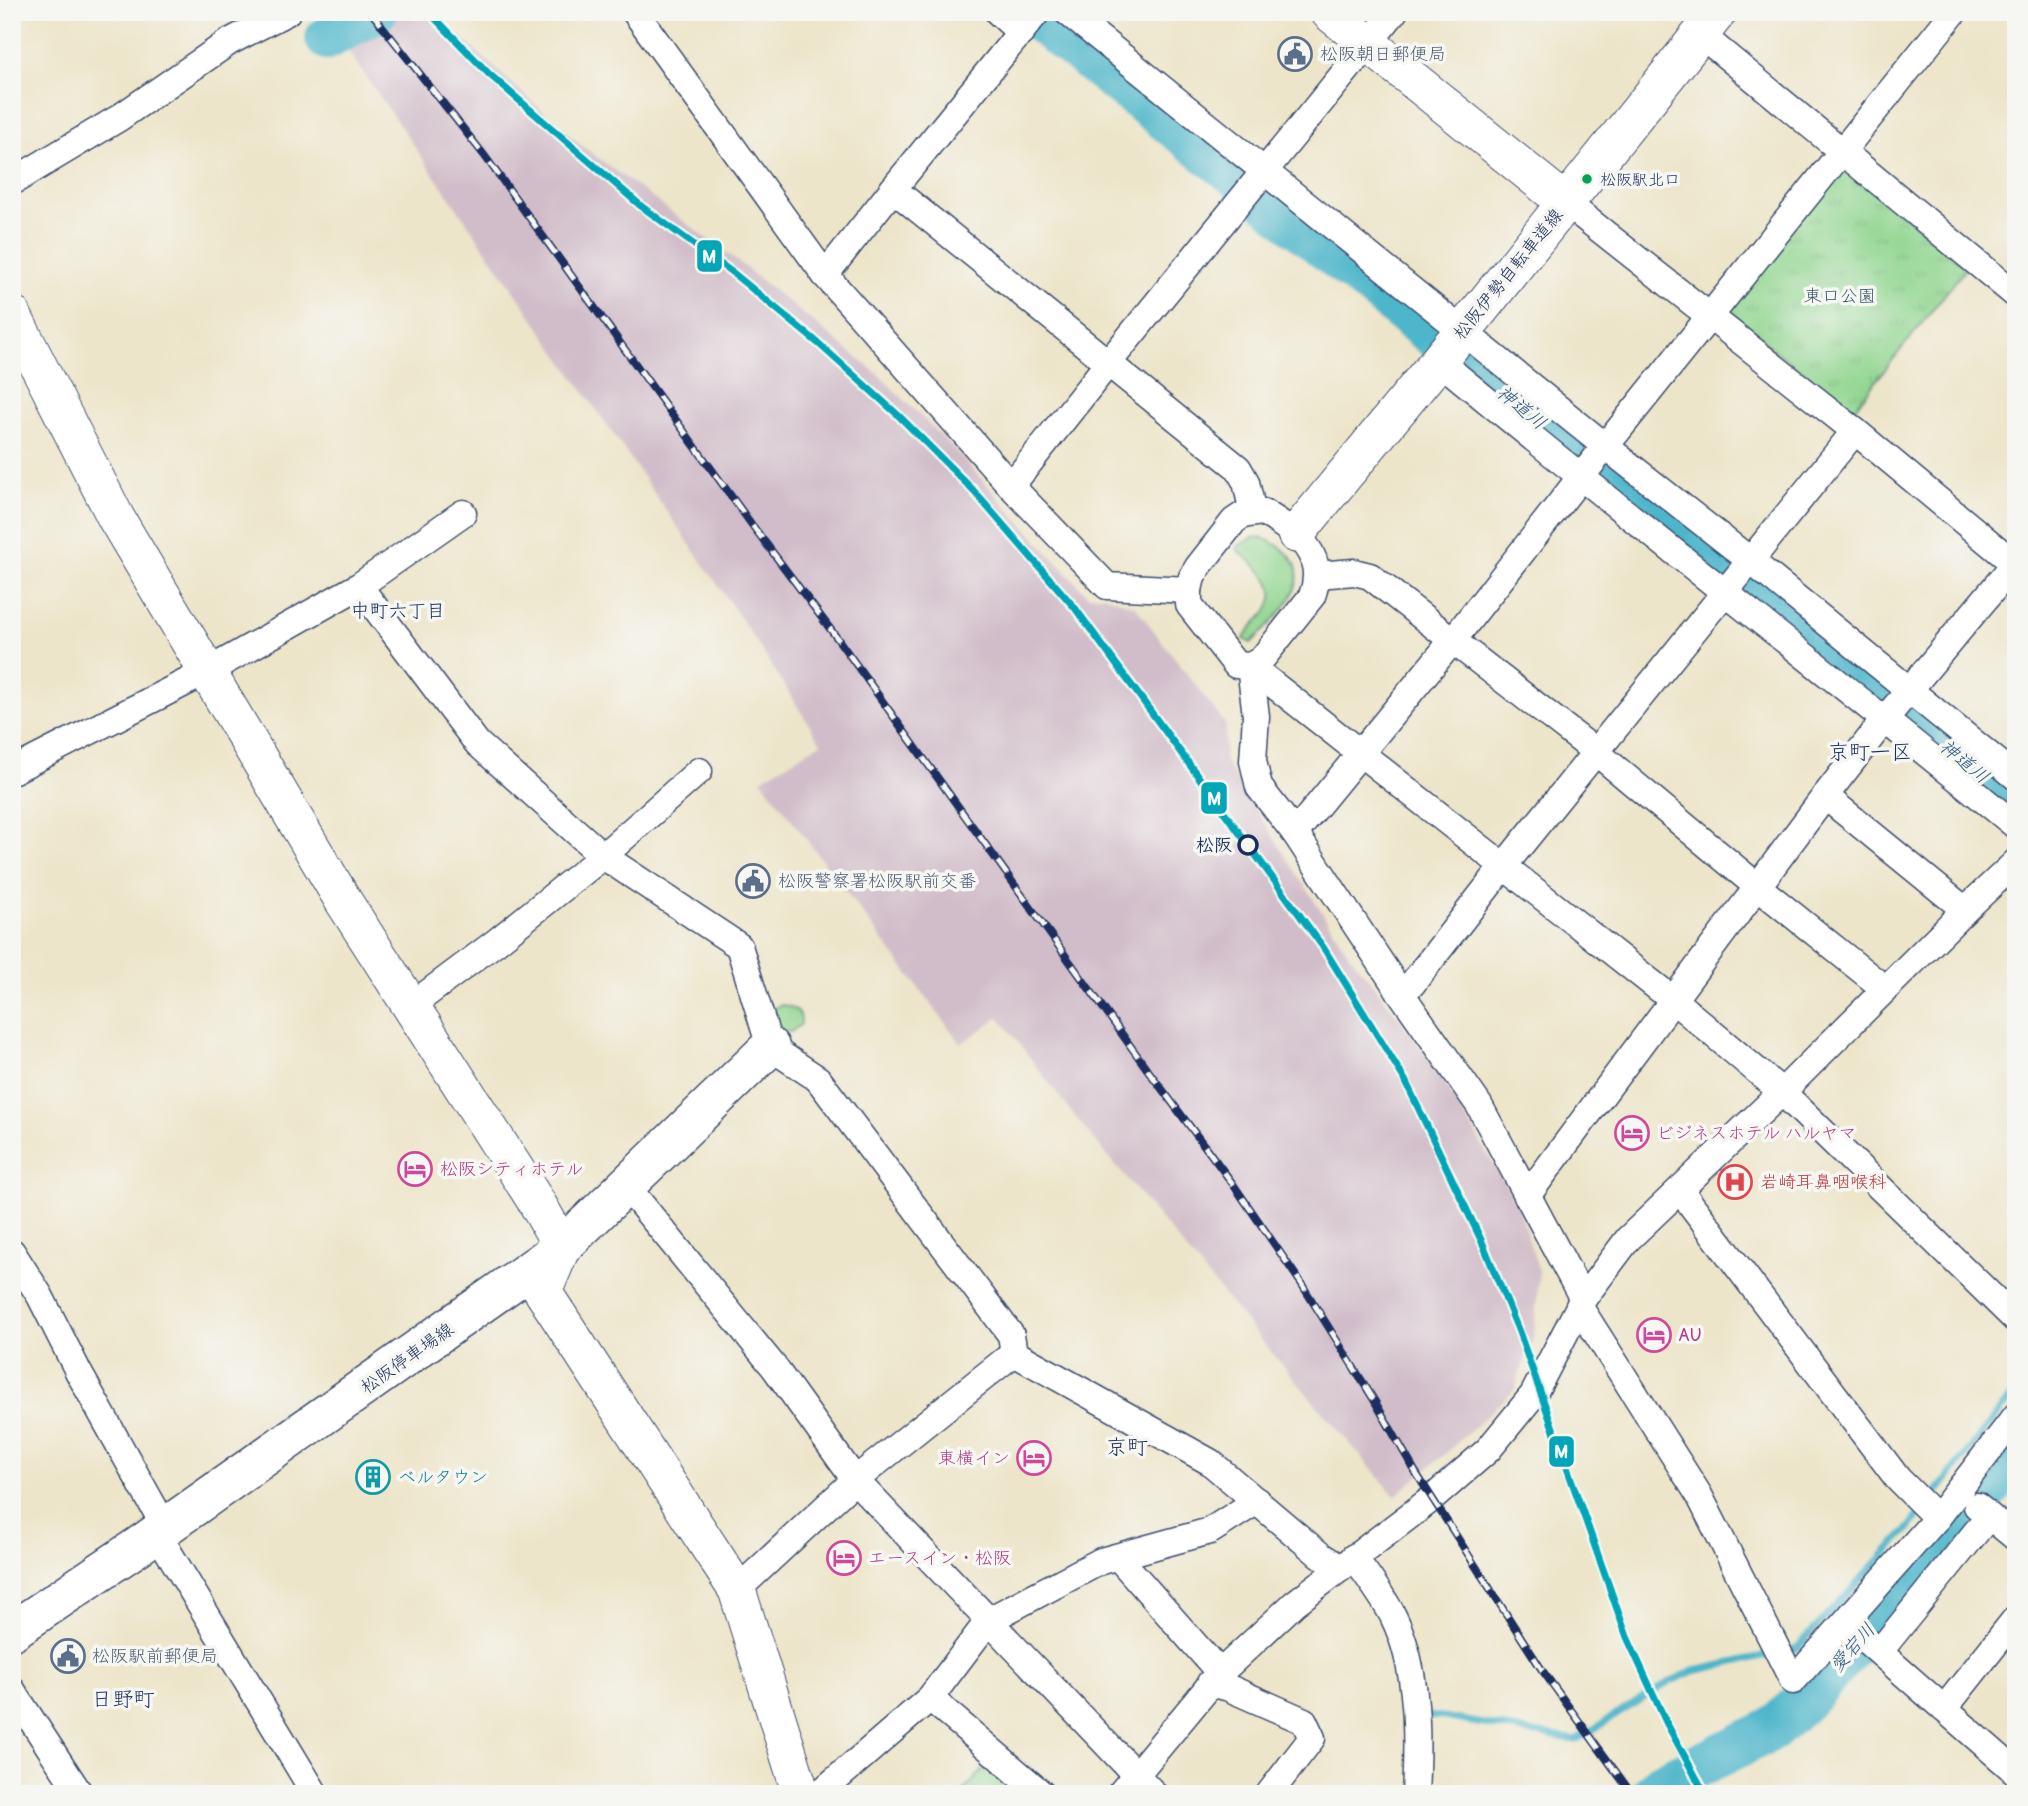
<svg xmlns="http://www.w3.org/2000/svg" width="2028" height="1806" viewBox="0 0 2028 1806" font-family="Pangolin,'Klee One',sans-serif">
<defs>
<pattern id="park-tufts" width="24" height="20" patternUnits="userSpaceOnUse" patternTransform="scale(1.75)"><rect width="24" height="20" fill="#8fd58e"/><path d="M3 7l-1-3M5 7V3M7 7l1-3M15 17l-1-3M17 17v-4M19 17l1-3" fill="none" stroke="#7bb77d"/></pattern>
</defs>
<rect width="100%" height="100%" fill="#f6f6f2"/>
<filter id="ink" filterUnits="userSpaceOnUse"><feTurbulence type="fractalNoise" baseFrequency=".0143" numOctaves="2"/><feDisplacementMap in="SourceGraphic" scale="14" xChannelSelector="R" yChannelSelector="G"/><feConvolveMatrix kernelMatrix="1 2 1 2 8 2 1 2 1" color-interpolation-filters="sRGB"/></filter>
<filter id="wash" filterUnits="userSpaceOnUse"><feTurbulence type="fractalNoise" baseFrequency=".00686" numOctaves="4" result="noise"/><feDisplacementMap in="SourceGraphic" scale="28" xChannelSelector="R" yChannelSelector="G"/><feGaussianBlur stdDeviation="1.57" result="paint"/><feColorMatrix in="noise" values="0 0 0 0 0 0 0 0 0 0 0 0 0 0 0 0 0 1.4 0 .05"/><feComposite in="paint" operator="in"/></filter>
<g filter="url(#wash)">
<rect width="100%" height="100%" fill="#ede5c9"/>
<polygon fill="#d1bdc9" points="324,12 433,12 582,146 732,257 880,376 956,451 1087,595 1103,595 1135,606 1226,725 1224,760 1347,951 1436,1067 1518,1206 1539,1271 1534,1335 1514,1390 1445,1454 1395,1496 1266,1346 1072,1113 999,1017 961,1044 761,779 821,743 744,623 322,13"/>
<g fill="#8fd58e" stroke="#558276" stroke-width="2">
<path d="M1254,537C1267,538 1277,543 1287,553C1319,583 1271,622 1251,643L1244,639C1248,628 1258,622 1265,613C1286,586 1258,567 1238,551L1237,547Z"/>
<path d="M782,1005C794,1007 802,1011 801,1024L791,1032L773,1030L772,1009Z"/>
</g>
<g fill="url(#park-tufts)" stroke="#558276" stroke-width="2">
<polygon points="1852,171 1966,268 1852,411 1731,316 1731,301 1836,172"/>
<polygon points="992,1760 1031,1794 961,1794"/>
</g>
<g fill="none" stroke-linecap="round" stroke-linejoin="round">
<g stroke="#4db6ca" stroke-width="7">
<polyline points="1928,1503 2016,1390"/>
<polyline points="1784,1651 1797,1648 1910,1527 1921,1512"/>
<polyline points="1422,1716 1443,1717 1576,1740 1671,1681 1694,1671 1772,1654"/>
</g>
<g stroke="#4db6ca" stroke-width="44">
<polyline points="1028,12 1236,175 1401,310 2016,802"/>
<polyline points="327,38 375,12"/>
<polyline points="1653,1794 1663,1783 1773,1729 1810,1695 2016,1457"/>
</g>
</g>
</g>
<g filter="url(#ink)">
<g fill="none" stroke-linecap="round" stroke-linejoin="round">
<g stroke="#3a4a6e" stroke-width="29">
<g id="street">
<polyline points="635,12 825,275 1011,486 1107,586 1189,590"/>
<polyline points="998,12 1021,33"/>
<polyline points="1037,12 893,189 1238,468 1246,482 1253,513"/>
<polyline points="1067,12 1605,446 1751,561 2016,777"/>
<polyline points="1700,34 2016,295"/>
<polyline points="12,182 119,118 229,42 287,12"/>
<polyline points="1565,202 1855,431 2016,565"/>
<polyline points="825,275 893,189"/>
<path d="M1438,360C1628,518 1824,669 2016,826"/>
<polyline points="1011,486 1109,362 1394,12"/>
<path d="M1263,512C1296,532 1328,554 1312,596L1261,660L1250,666L1236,665L1189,605V590L1192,577L1198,567L1234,521L1243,515Z"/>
<polyline points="1317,575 1354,572 1370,576 1596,752 1758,887 1885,989"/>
<polyline points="359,586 477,743 603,856 739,946 770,1047 818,1079 1011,1335 1014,1353 1210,1462 1320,1555 1341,1568"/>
<polyline points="1250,666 1672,999 1782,1092 2016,1320"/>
<polyline points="1250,666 1256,716 1253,761 1259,787 1295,833 1400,992 1479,1105 1583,1299"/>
<polyline points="12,771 208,671 359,586 463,513"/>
<polyline points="1825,796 1965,910"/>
<polyline points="1295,833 1453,640 1580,478 1954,12"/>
<polyline points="1400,992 1412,984 1503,867 1855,431"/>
<polyline points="412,1005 496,942 603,856 699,771"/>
<polyline points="627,1187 774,1367 855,1480 1154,1794"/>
<polyline points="1680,1190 1898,1479 1937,1518"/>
<polyline points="1527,1196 1825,796 1885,719 2016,562"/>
<polyline points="12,1252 40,1296 79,1373 165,1527"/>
<polyline points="1579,1306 1699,1495 1793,1681 1937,1518 2016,1416"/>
<polyline points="1977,1506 2016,1538"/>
<polyline points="157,1533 315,1794"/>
<polyline points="1118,1557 1220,1673"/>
<path d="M1354,1557C1367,1576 1383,1596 1393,1616C1419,1668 1418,1738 1415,1794"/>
<polyline points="737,1590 855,1480 1014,1353"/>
<polyline points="1846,1623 2016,1772"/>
<polyline points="1880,1651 1989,1516"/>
<polyline points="1210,1683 1229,1688 1304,1721 1312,1738 1269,1794"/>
<polyline points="12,1690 80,1794"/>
<polyline points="930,1698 1042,1794"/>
<polyline points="1944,1709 2016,1618"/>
<polyline points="819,1794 930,1698 989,1620 1101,1561 1210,1531 1257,1501"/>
<polyline points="1120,1794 1220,1673 1295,1603 1434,1497 1488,1450 1533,1395 1583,1299 1628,1239 1782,1092 1965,910 2016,862"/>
</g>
</g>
<g stroke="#3a4a6e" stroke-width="39">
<g id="secondary">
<polyline points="1329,12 1565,202"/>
<polyline points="12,314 116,518 344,902 537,1203 562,1247 543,1292 737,1590 801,1794"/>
<polyline points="1296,534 1463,331 1718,12"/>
</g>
</g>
<g stroke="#3a4a6e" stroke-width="41">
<polyline id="primary" points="12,1631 140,1545 562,1247 770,1047"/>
</g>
<use href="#street" stroke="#fff" stroke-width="26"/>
<use href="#secondary" stroke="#fff" stroke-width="37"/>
<use href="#primary" stroke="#fff" stroke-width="38"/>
<g stroke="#1b2f5e" stroke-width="8">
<polyline id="rail" points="371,12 484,155 752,525 837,638 1147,1069 1233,1184 1301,1283 1374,1400 1416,1473 1542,1670 1632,1794"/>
</g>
<use href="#rail" stroke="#f6f6f2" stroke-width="5" stroke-dasharray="16" stroke-linecap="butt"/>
<g stroke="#f6f6f2" stroke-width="12">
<polyline id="rail-1" points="429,12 489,74 641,206 733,273 818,343 898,415 972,489 1075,608 1323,947 1405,1080 1483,1244 1519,1332 1627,1637 1666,1722 1705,1794"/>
</g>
<use href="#rail-1" stroke="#03a6b7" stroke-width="7"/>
</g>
</g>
<defs>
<g id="civic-ring" transform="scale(1.75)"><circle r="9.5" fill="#f6f6f2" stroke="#5c6f8a" stroke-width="1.5"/><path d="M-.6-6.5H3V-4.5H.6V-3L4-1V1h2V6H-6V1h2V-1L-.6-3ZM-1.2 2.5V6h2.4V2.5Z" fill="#5c6f8a"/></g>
<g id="hotel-ring" transform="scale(1.75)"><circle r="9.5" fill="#f6f6f2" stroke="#d1479c" stroke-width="1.5"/><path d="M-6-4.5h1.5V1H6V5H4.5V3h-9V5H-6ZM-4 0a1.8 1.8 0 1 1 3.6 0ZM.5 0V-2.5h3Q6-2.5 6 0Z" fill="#d1479c"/></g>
<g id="hospital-ring" transform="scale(1.75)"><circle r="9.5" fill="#f6f6f2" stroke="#e0444e" stroke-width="1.5"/><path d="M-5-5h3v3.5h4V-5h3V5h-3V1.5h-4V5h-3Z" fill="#e0444e"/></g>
<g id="building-ring" transform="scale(1.75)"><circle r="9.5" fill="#f6f6f2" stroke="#0f9aa8" stroke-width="1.5"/><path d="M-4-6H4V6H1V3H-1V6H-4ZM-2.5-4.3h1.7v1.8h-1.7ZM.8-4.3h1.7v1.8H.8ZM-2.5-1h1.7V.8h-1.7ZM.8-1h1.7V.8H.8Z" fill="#0f9aa8"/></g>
</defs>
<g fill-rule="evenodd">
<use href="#civic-ring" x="1295" y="54"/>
<use href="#civic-ring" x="753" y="881"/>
<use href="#hotel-ring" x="1632" y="1133"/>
<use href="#hotel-ring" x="415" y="1169"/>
<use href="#hospital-ring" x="1735" y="1182"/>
<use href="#hotel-ring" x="1654" y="1335"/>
<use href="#hotel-ring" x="1034" y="1458"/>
<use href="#building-ring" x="373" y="1477"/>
<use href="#hotel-ring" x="844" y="1558"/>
<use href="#civic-ring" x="68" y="1656"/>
</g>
<circle fill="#00a651" stroke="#f6f6f2" stroke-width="2.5" cx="1587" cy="179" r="6"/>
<circle fill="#f6f6f2" stroke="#1b2f5e" stroke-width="3.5" cx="1248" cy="845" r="9"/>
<g text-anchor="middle" stroke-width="7" stroke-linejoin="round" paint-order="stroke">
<g font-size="16" fill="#1b2f5e" stroke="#f6f6f2" text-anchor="start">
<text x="1600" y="185">松阪駅北口</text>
</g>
<g font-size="18" fill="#4e5e75" stroke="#f6f6f2" text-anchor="start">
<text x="1320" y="60">松阪朝日郵便局</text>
<text x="778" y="887">松阪警察署松阪駅前交番</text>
<text x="92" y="1662">松阪駅前郵便局</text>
</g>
<g font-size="18" fill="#1b2f5e" stroke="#f6f6f2">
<text transform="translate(1508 274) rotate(-51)" y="6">松阪伊勢自転車道線</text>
<text transform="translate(407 1358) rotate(-35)" y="6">松阪停車場線</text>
</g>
<g font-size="18" fill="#38586a" stroke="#f6f6f2">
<text x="1840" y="302">東口公園</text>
</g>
<g font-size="18" font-weight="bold" fill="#1b2f5e" stroke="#f6f6f2" text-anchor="end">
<text x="1232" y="851">松阪</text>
</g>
<g font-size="18" fill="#b23c85" stroke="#f6f6f2" text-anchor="start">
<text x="1656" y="1139">ビジネスホテル ハルヤマ</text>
<text x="440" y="1175">松阪シティホテル</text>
<text x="1678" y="1341">AU</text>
<text x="1010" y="1464" text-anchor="end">東横イン</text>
<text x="868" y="1564">エースイン・松阪</text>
</g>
<g font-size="18" fill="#be3a42" stroke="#f6f6f2" text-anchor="start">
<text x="1760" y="1188">岩崎耳鼻咽喉科</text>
</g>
<g font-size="18" fill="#0d838f" stroke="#f6f6f2" text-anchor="start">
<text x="398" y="1483">ベルタウン</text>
</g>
<g font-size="19" font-style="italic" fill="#2a587e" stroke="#f6f6f2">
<text transform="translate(1522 407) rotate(39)" y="7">神道川</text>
<text transform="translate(1965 761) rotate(39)" y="7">神道川</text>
<text transform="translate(1852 1647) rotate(-49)" y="7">愛宕川</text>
</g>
<g font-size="19" fill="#1b2f5e" stroke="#f6f6f2">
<text x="398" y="617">中町六丁目</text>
</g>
<g font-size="21" fill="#1b2f5e" stroke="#f6f6f2">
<text x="1870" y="759">京町一区</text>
<text x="1127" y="1454">京町</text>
<text x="123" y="1706">日野町</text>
</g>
</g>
<g stroke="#f6f6f2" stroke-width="2.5">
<rect x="696" y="239" width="27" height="34" rx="7" fill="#03a6b7"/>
<rect x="1200" y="781" width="28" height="34" rx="7" fill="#03a6b7"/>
<rect x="1548" y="1435" width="27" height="33" rx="7" fill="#03a6b7"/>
</g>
<g font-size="19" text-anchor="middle" font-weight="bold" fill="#fff">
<text x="709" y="263">M</text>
<text x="1214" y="805">M</text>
<text x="1561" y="1458">M</text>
</g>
<rect width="2028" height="1806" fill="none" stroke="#f6f6f2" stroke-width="42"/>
</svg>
